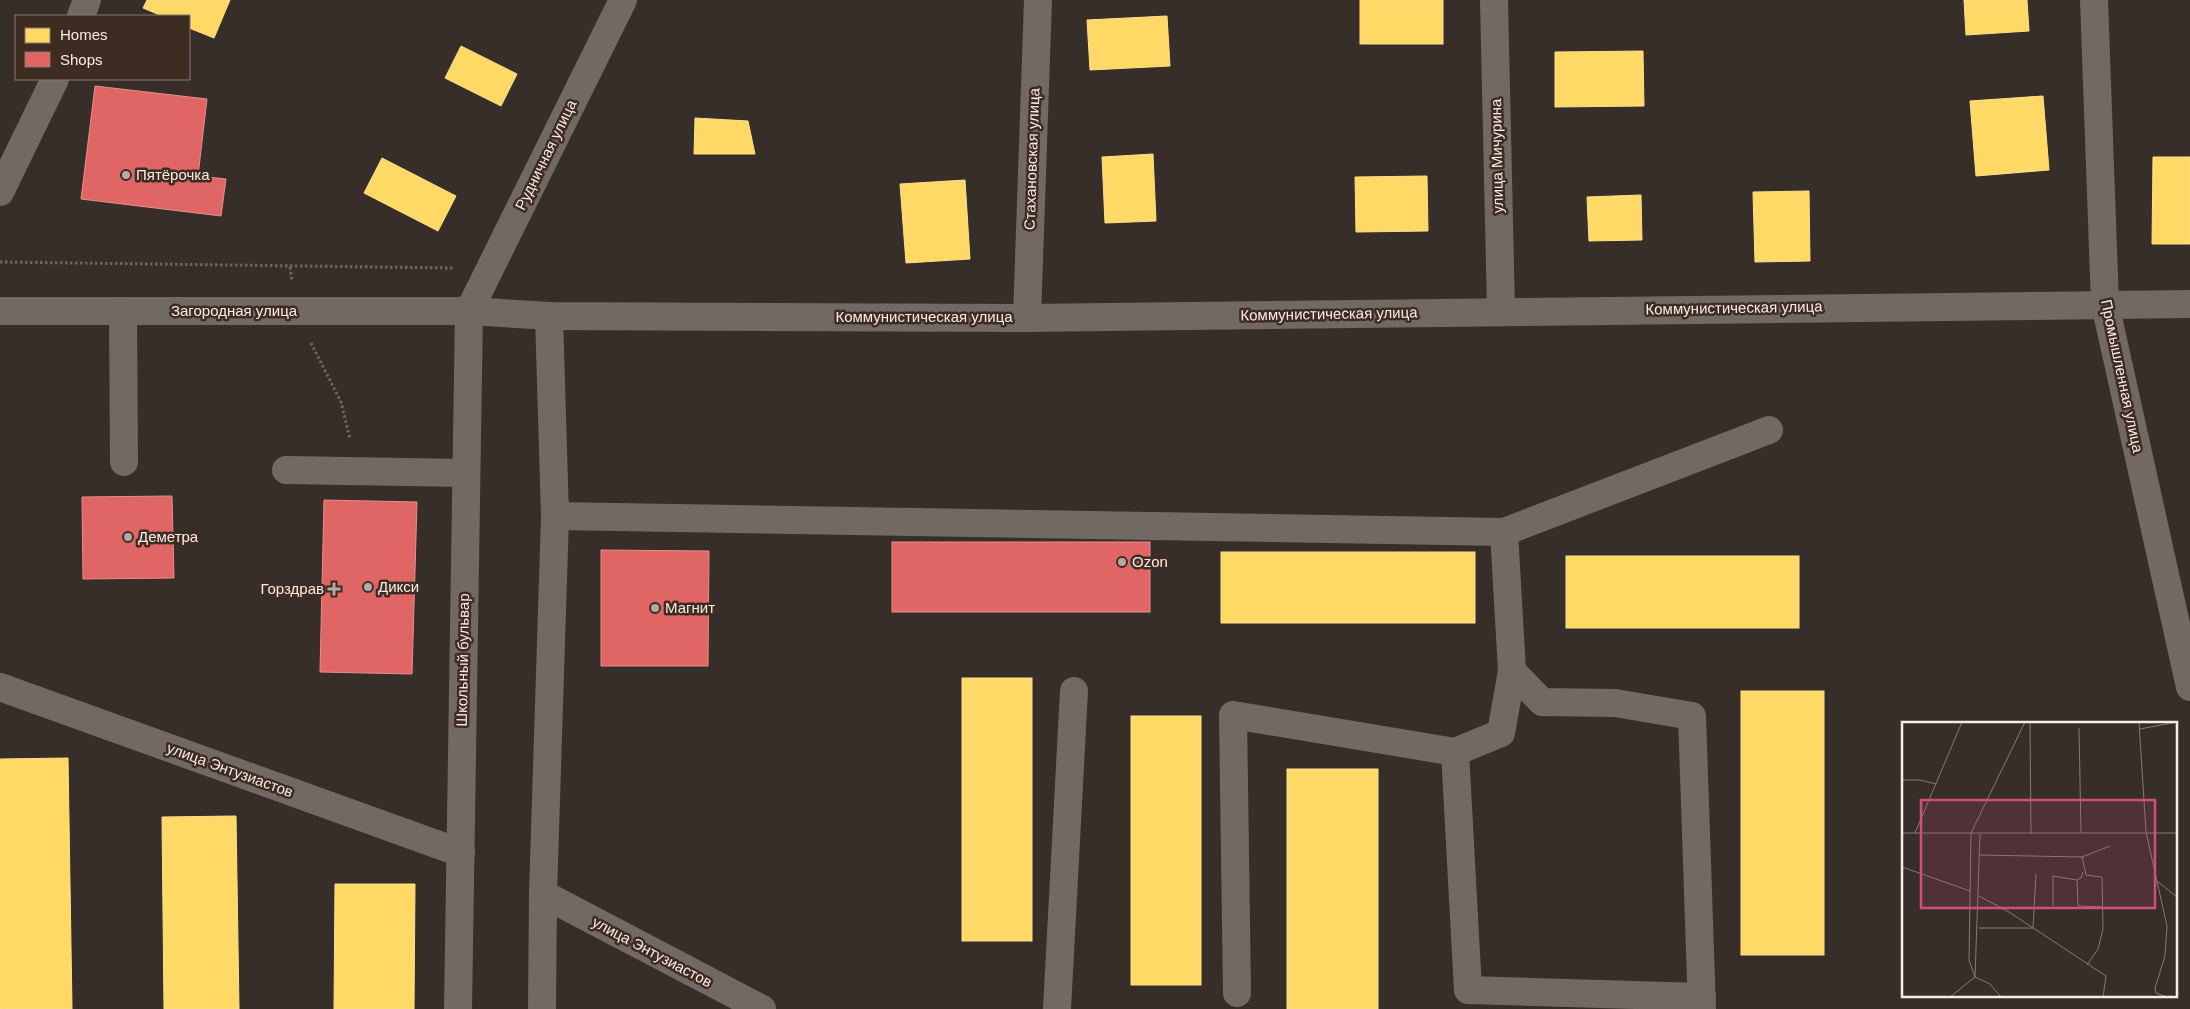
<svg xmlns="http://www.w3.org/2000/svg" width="2190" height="1009" viewBox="0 0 2190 1009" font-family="Arial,sans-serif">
<rect width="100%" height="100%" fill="#382e29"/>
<g fill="#ffd966" stroke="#fddf8c">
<polygon points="147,0 230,0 214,38 189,28 189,16 162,16 143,8"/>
<rect x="1360" y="0" width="83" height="44"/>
<polygon points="1964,0 2027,0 2029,31 1966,35"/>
<polygon points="1167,16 1170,66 1090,70 1087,20"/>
<polygon points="461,46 517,74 501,106 445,78"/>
<polygon points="1643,51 1644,106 1555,107 1555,52"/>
<polygon points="2043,96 2049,170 1976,176 1970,101"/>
<polygon points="695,118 748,121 755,154 694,154"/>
<polygon points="1153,154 1156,221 1105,223 1102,157"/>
<polygon points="2153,157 2190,157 2190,244 2152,244"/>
<polygon points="382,158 456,196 438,231 364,193"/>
<polygon points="1427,176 1428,231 1356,232 1355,177"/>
<polygon points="965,180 970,259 906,263 900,184"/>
<polygon points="1809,191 1810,261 1755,262 1753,192"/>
<polygon points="1641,195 1642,240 1589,241 1587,197"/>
<rect x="1221" y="552" width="254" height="71"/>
<rect x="1566" y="556" width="233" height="72"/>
<rect x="962" y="678" width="70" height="263"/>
<rect x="1741" y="691" width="83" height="264"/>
<rect x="1131" y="716" width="70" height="269"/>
<polygon points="68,758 72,1009 0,1009 0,759"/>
<rect x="1287" y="769" width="91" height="240"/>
<polygon points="236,816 239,1009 164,1009 162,817"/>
<polygon points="335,884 415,884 414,1009 334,1009"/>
</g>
<g fill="#e06666" stroke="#e88e8c">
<polygon points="95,86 207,99 198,176 226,179 221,216 81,199"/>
<polygon points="172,496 174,578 83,579 82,497"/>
<polygon points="324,500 417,502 412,674 320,672"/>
<rect x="892" y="542" width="258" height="70"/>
<polygon points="601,550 709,551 708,666 601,666"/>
</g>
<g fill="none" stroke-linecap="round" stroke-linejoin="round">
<g stroke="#6d6560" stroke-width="3" stroke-dasharray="2.5 2.5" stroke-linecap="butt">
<polyline points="0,262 454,268"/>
<polyline points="290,267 292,281"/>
<polyline points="311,343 341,402 350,439"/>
</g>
<g stroke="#726964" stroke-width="28">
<polyline points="1494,0 1501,311"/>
<polyline points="2094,0 2105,304 2190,687"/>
<polyline points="81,16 87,0"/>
<polyline points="0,192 55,79"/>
<polyline points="0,311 469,311 549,316 1027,318 2190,304"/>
<polyline points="123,311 124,462"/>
<polyline points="1027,318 1038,0"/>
<polyline points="286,470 466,473"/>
<polyline points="555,516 1504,532 1769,430"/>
<polyline points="1504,532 1512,671 1542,702 1615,703 1692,716 1702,1009"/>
<polyline points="0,687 461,853"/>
<polyline points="1455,752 1468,990 1702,997"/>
<polyline points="543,894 762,1009"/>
<polyline points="1237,993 1233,715 1455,752 1501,733 1512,671"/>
<polyline points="458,1009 469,311 623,0"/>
<polyline points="542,1009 543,894 555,516 549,316"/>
<polyline points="1057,1009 1074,691"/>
</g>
</g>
<g fill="#b5aaa4" stroke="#3e2c23" stroke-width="2">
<circle cx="126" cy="175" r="5"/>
<circle cx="128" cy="537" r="5"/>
<circle cx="1122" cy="562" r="5"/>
<circle cx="368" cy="587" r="5"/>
<path d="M331.5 581.5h5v5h5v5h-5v5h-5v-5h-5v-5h5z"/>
<circle cx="655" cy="608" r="5"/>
</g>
<g text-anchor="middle" stroke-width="5" stroke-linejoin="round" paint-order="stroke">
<g font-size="15" fill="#f9ece6" stroke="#3e2c23">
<text transform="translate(546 155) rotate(-64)" y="5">Рудничная улица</text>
<text transform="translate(1497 156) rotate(-91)" y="5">улица Мичурина</text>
<text transform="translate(1032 159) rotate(-88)" y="5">Стахановская улица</text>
<text transform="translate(1734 308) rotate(-1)" y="5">Коммунистическая улица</text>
<text x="234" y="316">Загородная улица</text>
<text transform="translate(1329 314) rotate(-1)" y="5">Коммунистическая улица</text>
<text x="924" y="322">Коммунистическая улица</text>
<text transform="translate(2122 376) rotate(78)" y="5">Промышленная улица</text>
<text transform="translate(463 660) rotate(-89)" y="5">Школьный бульвар</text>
<text transform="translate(230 770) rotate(20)" y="5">улица Энтузиастов</text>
<text transform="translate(652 952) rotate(28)" y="5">улица Энтузиастов</text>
</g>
<g font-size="15" fill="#f9ece6" stroke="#3e2c23" text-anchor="start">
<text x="136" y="180">Пятёрочка</text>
<text x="138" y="542">Деметра</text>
<text x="1132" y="567">Ozon</text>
<text x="378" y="592">Дикси</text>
<text x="324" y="594" text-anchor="end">Горздрав</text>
<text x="665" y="613">Магнит</text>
</g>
</g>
<g transform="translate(1902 722)">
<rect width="275" height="275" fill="#382e29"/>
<path fill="none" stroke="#857a75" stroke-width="1" d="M128,0L129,112M237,0L244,110L265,204L263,234L253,266L254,271L265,275M177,6L179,111M238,7L275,0M0,58H18L34,62M0,111H275M13,111L60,0M78,133L180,135L208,124M180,135L184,153L200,155L201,207L196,227L185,243M0,145L68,169M175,158L176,184L201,185M255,159L275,175M77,174L107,190L204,254L201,275M151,184V154L175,158L179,156L181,150M77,206H131L134,152M48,275L73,255L78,112M99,275L88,262L73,255L67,238L69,111L123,0"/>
<path fill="#d04d7e" fill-opacity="0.15" stroke="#d04d7e" stroke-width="2.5" d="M19,78H253V186H19Z"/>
<rect width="275" height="275" fill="none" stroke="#f9ece6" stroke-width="2.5"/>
</g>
<rect x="15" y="15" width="175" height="65" fill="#3e2c23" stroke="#897971"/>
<rect x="25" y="28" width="25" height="15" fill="#ffd966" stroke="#897971"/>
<text x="60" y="40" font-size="15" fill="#f9ece6">Homes</text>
<rect x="25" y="52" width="25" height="15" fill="#e06666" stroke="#897971"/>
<text x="60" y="65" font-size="15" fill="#f9ece6">Shops</text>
</svg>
